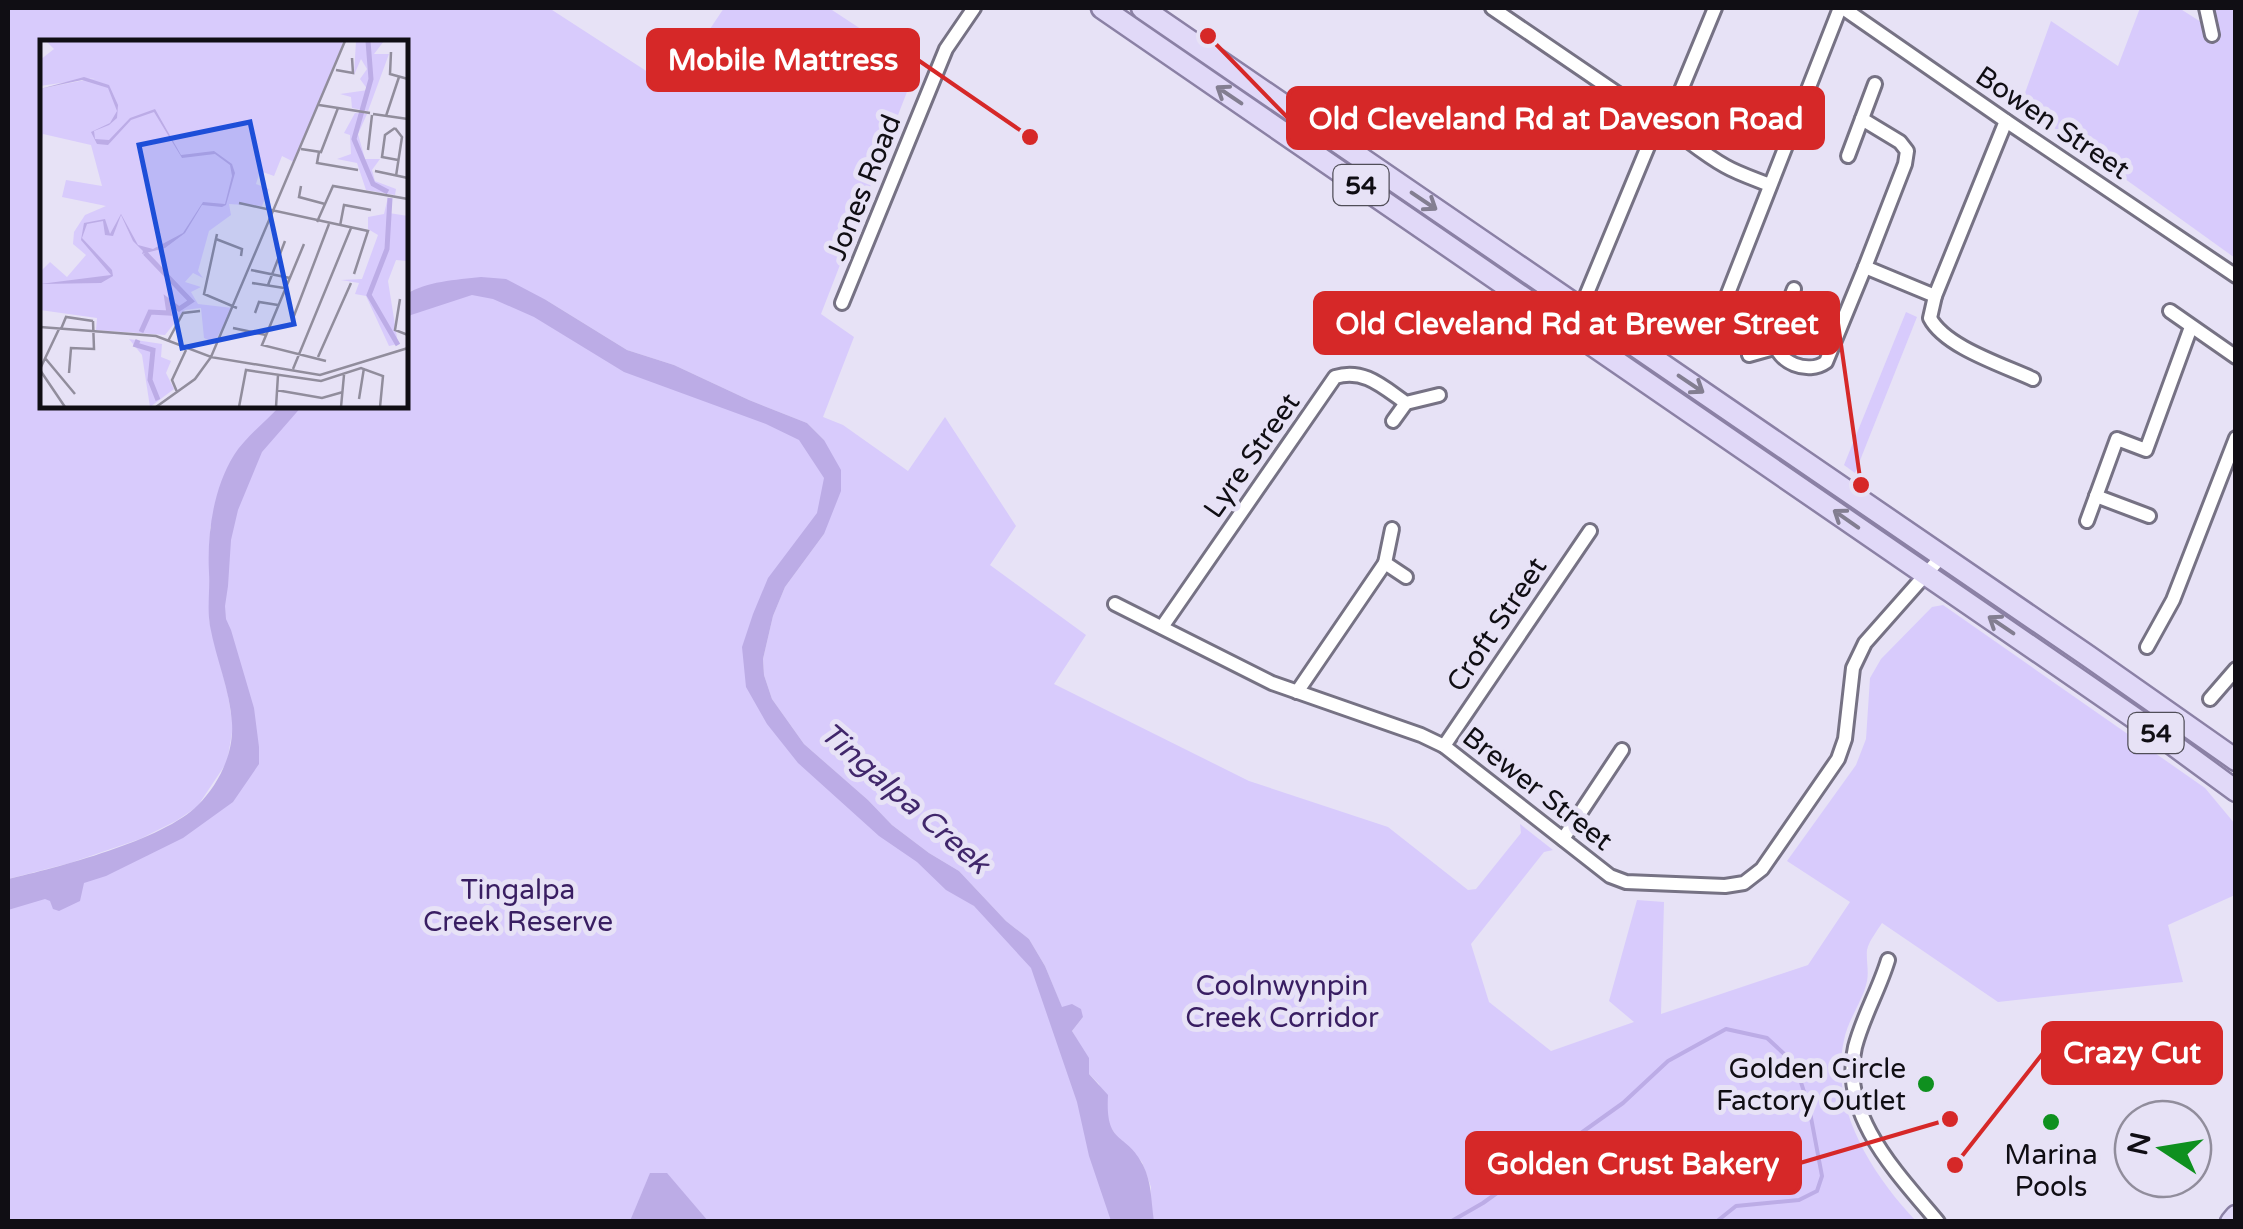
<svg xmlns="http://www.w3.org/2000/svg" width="2243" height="1229" viewBox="0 0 2243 1229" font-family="'Varela Round',sans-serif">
<rect width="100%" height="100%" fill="#e7e2f6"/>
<g fill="#d8cbfc">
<path d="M8,8H549L671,87L724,8H829L917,66L821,314L854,337L823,417L843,425L908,471L945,417L1016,526L990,565L1086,635L1054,684L1249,781L1388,827L1468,890L1476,889L1521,833L1520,824L1553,850L1544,852L1471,944L1489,1002L1551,1051L1634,1022L1609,1001L1637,900L1664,902L1661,1014L1808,965L1850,902L1787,861L1856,765L1866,739L1870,678L1881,659L1932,607L1943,605L2205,788L2235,824V895L2168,925L2183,982L1998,1002L1882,923C1877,931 1869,941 1867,950C1866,960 1869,971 1867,981C1863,1001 1848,1019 1844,1040C1829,1108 1872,1174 1916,1221H1154L1150,1202L1151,1187L1142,1162L1119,1140L1108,1123L1099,1084L1089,1074L1079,1043L1072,1031L1083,1017L1062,1008L1045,966L1029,939L1006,921L959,871L929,853L892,825L868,800L804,744L772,699L764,675L763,659L773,616L785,587L824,534V440L807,423L749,400L674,365L627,350L546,300L413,290L405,295V42H42V405H281L234,455L210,528L209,620L228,695L233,727L227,762L197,807L176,821L140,839L70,863L8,879Z"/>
<polygon points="2140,8 2179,8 2201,22 2207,8 2230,8 2235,11 2235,258 2021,104 2051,21 2118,66"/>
<polygon points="489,288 807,434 831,473 824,513 771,592 754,654 762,698 796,748 1034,959 1133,1222 8,1222 8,899 195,819 242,750 216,620 223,501 296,405 405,405 405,311"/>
<polygon points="1906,312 1917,317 1855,473 1844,465"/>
</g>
<g fill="#bcace6">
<path d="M481,277L506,279L546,300L627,350L674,365L749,400L807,423L824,440L841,470V491L824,534L785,587L773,616L763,659L764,675L772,699L804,744L868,800L892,825L929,853L959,871L1006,921L1029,939L1045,966L1062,1007L1072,1004L1081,1009L1083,1017L1072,1031L1089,1058V1074L1108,1095C1105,1147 1126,1131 1143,1165C1152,1183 1151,1202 1154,1221H1111L1089,1156L1077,1102L1031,968L974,906L946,890L917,862L879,836L798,763L767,724L746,687L742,647L753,614L768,578L817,513L824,478L799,440L766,424L624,372L534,317L493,299L472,295L411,315L405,319V295C426,281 456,280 481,277Z"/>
<path d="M281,405H303L262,452L238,510L231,540L228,586L225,606L226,619L231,630L254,708L259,747V764L233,802L183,838L106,876L84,883L80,901L59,911L53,909L50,901L45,899L8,910V879C56,868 164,840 198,805C219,784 234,753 232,723C230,690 216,659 210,626C207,609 210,590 209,573C207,534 213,489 234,455C245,438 267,420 281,405Z"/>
<polygon points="650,1173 667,1173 708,1221 630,1221"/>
</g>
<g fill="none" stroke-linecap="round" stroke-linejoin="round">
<polyline stroke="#bcace6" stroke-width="4" points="1450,1222 1483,1203 1623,1103 1668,1061 1726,1029 1767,1038 1795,1064 1809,1107 1822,1176 1817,1191 1799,1200 1736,1206 1716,1222"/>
<g stroke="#767284" stroke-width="18">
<g id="street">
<path d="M1492,8L1649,115C1676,129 1698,151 1725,166C1739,174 1755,179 1770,185"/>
<polyline points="1843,8 2006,121 2236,276"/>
<polyline points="2206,8 2212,35"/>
<polyline points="1862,119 1900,142 1907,151 1905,164 1865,267 1935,296"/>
<path d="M2006,121L1935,296L1930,318C1945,347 2003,365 2033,379"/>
<polyline points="1848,156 1875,84"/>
<path d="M1794,289L1774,340C1777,363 1808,375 1826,362L1865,267"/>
<polyline points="842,303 946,49 974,8"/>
<polyline points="2170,311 2236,357"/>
<polyline points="1578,315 1649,144 1674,107 1715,8"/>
<polyline points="1709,342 1840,8"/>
<polyline points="1749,355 1774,348"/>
<polyline points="1393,421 1406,403 1439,395"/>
<polyline points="2096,496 2149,516"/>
<polyline points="2087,521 2117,439 2146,450 2191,327"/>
<polyline points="1392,529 1385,563 1406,577"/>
<polyline points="1115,604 1272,683 1421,735 1444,746 1610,876 1626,882 1725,886 1744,883 1762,869 1838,759 1845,739 1853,668 1865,643 1942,556"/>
<path d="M1162,627L1335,377C1364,368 1383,387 1406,403"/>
<polyline points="2147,647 2173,600 2236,438"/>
<polyline points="1297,692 1385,563"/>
<polyline points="2210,699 2236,669"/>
<polyline points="1444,746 1590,531"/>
<polyline points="1563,839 1622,750"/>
<path d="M1888,960C1879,990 1863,1016 1855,1047C1839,1115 1898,1174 1938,1222"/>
</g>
</g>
<g stroke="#8b81a5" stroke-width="25">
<g id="primary">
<polyline points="1102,8 2075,677 2172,744 2236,791"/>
<polyline points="1142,8 2088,656 2236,760"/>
<polyline points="2231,1222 2236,1216"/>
</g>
</g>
<use href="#street" stroke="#fff" stroke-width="12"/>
<use href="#primary" stroke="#e1d9f8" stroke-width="20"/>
</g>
<defs><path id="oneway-shaft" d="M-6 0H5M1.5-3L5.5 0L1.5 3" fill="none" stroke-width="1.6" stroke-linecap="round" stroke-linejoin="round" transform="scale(2.5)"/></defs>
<g stroke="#837e91">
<use href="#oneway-shaft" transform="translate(1229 95) rotate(-146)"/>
<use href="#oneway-shaft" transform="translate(1424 201) rotate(34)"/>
<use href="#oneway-shaft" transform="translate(1691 384) rotate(34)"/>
<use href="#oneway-shaft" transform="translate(1846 519) rotate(-145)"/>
<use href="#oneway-shaft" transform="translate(2001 625) rotate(-146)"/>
</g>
<g fill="#0f901f" stroke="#e7e2f6" stroke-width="4">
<circle cx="1926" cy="1084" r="10"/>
<circle cx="2051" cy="1122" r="10"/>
</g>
<g text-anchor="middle" stroke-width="10" stroke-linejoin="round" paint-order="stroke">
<g fill="#e7e2f6" stroke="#504e58" stroke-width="2.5">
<rect x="1333.5" y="165" width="55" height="40" rx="8"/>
<rect x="2128.5" y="713" width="55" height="40" rx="8"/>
</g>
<g font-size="25" font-weight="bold" fill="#100e14">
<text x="1361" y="194">54</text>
<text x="2156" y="742">54</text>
</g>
<g font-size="28" fill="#100e14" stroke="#e7e2f6">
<text transform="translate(2053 122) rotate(34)" y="10">Bowen Street</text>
<text transform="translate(863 187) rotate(-68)" y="10">Jones Road</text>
<text transform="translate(1251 455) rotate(-55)" y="10">Lyre Street</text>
<text transform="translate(1496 624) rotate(-56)" y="10">Croft Street</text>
<text transform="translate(1538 788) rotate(38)" y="10">Brewer Street</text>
</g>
<g font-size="28" fill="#391e62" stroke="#e7e2f6">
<text x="518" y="899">Tingalpa<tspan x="518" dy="32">Creek Reserve</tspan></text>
<text x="1282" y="995">Coolnwynpin<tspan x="1282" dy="32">Creek Corridor</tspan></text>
</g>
<g font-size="28" fill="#100e14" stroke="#e7e2f6" text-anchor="end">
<text x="1906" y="1078">Golden Circle<tspan x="1906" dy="32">Factory Outlet</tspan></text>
<text x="2051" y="1164" text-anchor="middle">Marina<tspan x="2051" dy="32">Pools</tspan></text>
</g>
<g font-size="30" font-style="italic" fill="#41276b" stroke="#e7e2f6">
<text transform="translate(905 798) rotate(41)" y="10">Tingalpa Creek</text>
</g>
</g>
<g transform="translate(40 40)">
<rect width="368" height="368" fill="#e7e2f6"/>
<path d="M6,1H304L254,122L242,116L234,136L220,131L216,144L229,149L222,166L189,164L191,175L169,191L158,231L163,238L153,233L145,242L161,247L151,252L158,264L193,268L174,303L164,298L161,268L145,270L125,295L56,290L57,278L0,270V232L10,222L27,237L46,215L33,204L34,192L45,175L66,166L22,157L26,140L62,146L51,105L3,94L0,111V49L55,38L0,46V20L14,9ZM316,1H344L334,14H349L328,71L312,68L311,57L300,54L328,50L320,39L327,29L321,19L314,35ZM315,73L327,74L318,94L325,119H340L332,130L335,141L356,149L355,155L326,150L317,123L297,119L311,114L310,95L304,93ZM348,157L349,173L368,176L367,221L356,220L348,241L358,304L349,306L326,256L315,254L319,243L301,240L322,239L338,195L328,189V177L344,174ZM89,299L122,304L121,317L131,321L126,333L134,349L110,367L102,315Z" fill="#d8cbfc"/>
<path d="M44,37L69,45L78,65L77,78L69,85L54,91L55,99L69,100L90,78L115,69L141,115L174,111L192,124L195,133L186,165L182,167L162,165L145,193L125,208L102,214L103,211L93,201L81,175L73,196L65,195L63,181L47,184L42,198L72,230L73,236L61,243L0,244L71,235L41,200L44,183L65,179L70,194L81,174L98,205L113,209L143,193L163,162L185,164L192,136L190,125L175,114L142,118L114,72L91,80L68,105L57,104L51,92L70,83L77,71L68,48L42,40L0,49Z" fill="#bcace6"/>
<path fill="none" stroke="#bcace6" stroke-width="5" d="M328,1L331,39L314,99L333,144L348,152M350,158L347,209L329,255L358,305M101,292L110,272L129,273L127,260L139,269L151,261L105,213M98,300L96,305L113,310L110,340L118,360"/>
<path fill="none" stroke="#918d9c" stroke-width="2.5" d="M351,12L350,34L368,39M296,30L313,33L312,18M279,65L330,73M333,74L368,79M346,76L359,37M355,88L362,97L356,136M355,88L345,95L342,117L358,120M261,109L281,112L298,68M328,110L332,75M279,112L277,123L318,130M335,131L368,138M261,146L259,157L285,164M199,163L328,191L314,234M277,182L293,146L368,159M300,186L304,165L331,170M177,194L164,254L197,268M176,199L202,209L201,216M264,204L222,305L286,321M211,230L250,238M212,243L244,248M228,245L245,201M360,259L355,290L368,295M215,273L219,262L238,265M252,281L289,184M0,287L116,296L171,317L305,1M193,288L226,295M21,289L26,277L53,281M128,301L143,273L160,271M278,317L311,243M5,318L35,354M0,329L19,289M253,329L311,188M0,330L25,367M29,333L31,308L54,309L53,281M236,350L282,358L303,352M137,352L132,340L146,310M319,359L324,328M116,367L155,339L171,317L280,335L368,308M199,367L206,330L281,341L321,328L343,336L340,367M236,367L238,335M301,367L304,335"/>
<path fill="#1d4ed8" fill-opacity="0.15" stroke="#1d4ed8" stroke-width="5" d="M210,82L254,284L142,308L99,105Z"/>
<rect width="368" height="368" fill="none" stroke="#100e14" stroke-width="5"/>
</g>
<path fill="none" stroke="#d62828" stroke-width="4" d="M1030 137L918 60M1208 36L1288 118M1861 485L1838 323M1955 1165L2043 1053M1950 1119L1800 1163"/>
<g fill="#d62828" stroke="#e7e2f6" stroke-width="4">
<circle cx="1030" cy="137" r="10"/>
<circle cx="1208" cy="36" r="10"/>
<circle cx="1861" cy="485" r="10"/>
<circle cx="1955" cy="1165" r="10"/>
<circle cx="1950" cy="1119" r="10"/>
</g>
<g fill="#d62828" stroke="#d62828" stroke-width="4">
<rect x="648" y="30" width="270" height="60" rx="10"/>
<rect x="1288" y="88" width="535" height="60" rx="10"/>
<rect x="1315" y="293" width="523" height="60" rx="10"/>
<rect x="2043" y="1023" width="178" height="60" rx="10"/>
<rect x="1467" y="1133" width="333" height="60" rx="10"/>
</g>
<g font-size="30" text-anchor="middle" font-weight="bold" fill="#fff">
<text x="783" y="70">Mobile Mattress</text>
<text x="1556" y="129">Old Cleveland Rd at Daveson Road</text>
<text x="1577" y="334">Old Cleveland Rd at Brewer Street</text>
<text x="2132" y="1063">Crazy Cut</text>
<text x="1633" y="1174">Golden Crust Bakery</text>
</g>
<rect width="2243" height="1229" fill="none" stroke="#100e14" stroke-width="20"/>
<g transform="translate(2163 1149) rotate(282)"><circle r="48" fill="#e7e2f6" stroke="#918d9c" stroke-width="2.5"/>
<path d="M0-8L18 38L0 25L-18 38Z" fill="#0f901f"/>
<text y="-15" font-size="28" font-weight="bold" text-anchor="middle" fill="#100e14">N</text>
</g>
</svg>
